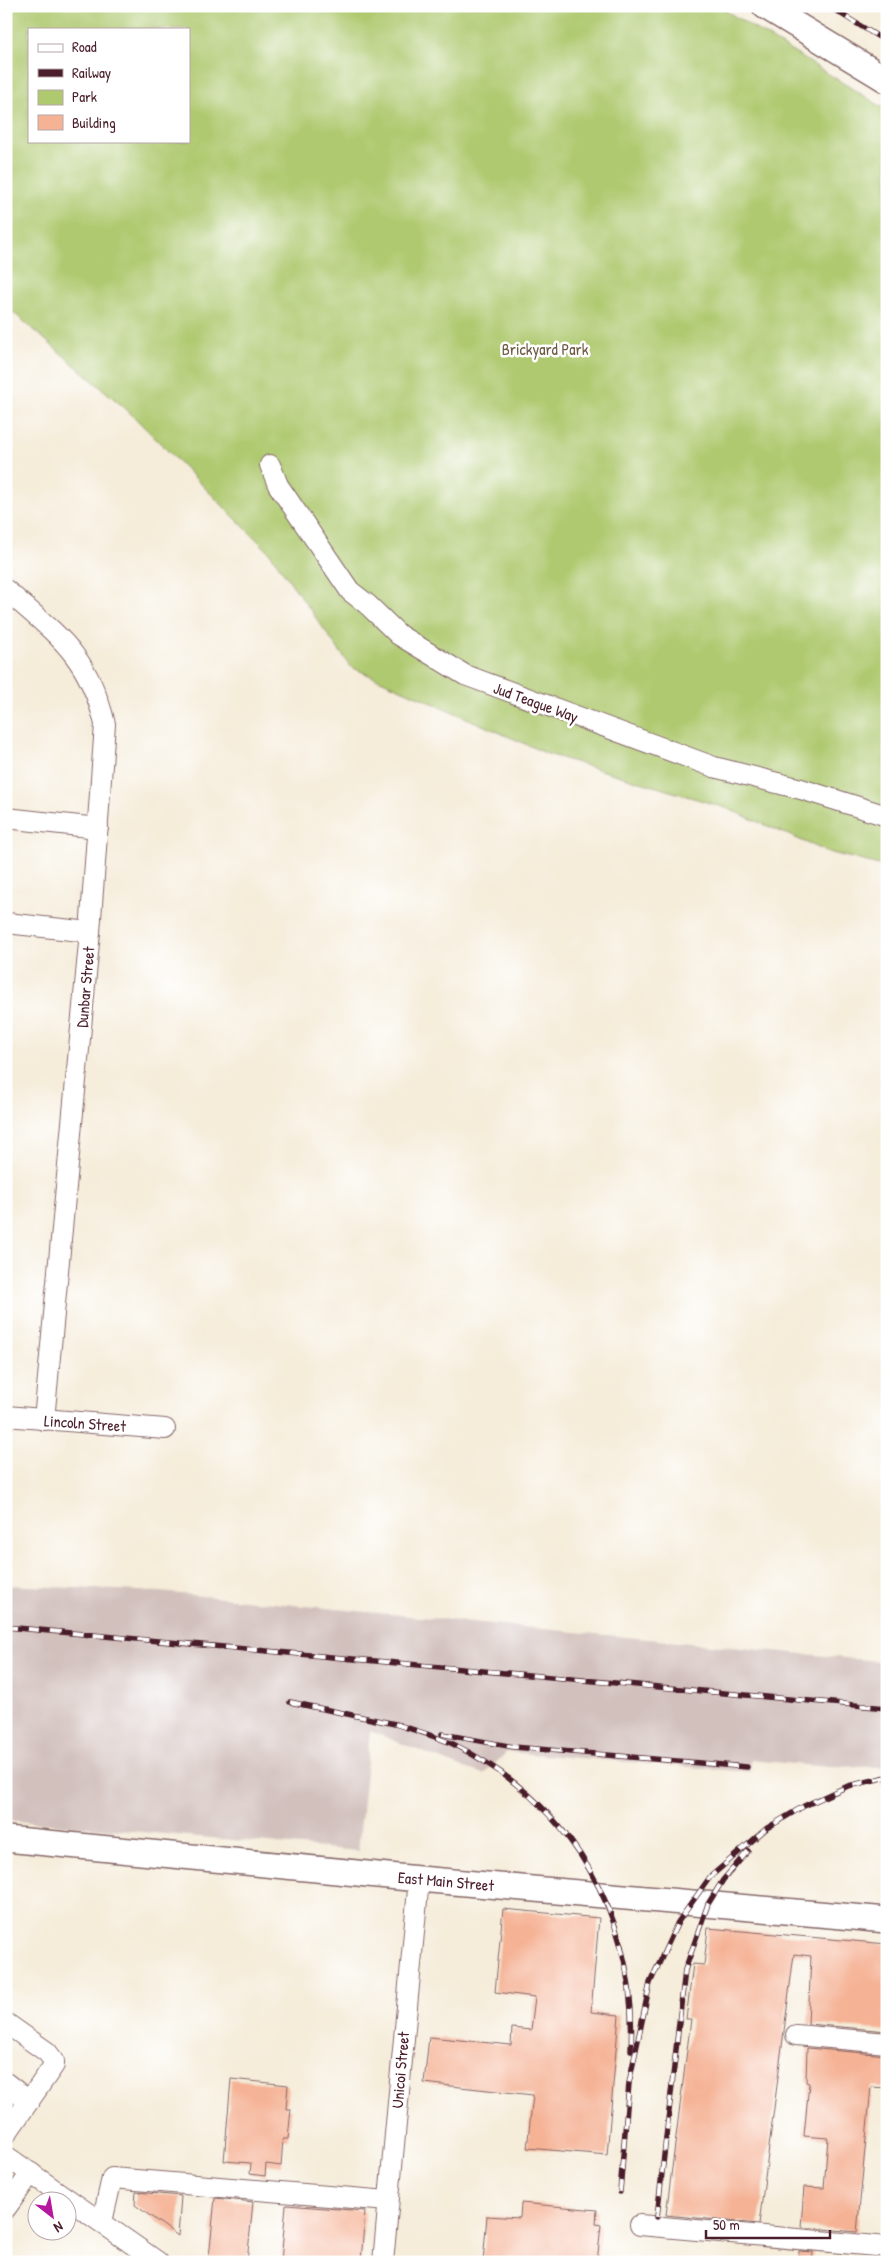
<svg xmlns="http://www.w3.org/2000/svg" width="893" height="2268" viewBox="0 0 893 2268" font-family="'Patrick Hand',sans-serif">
<rect width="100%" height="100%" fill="#fff"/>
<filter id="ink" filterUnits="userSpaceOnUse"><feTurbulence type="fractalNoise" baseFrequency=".02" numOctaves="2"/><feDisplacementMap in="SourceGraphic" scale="10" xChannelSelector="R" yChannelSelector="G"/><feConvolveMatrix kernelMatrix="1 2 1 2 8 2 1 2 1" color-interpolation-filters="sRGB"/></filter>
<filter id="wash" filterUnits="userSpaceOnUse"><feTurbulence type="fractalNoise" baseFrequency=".0096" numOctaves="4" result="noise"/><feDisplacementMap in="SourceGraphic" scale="20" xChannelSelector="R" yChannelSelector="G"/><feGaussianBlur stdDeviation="1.12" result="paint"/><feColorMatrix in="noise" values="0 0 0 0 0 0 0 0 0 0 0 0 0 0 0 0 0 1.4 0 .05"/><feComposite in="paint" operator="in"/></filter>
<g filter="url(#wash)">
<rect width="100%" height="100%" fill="#f5ecd9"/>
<polygon fill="#d1c0bc" points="6,1585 160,1592 887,1662 887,1788 882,1788 884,1767 816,1766 751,1760 750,1772 507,1752 484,1774 458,1766 370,1731 358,1851 6,1820"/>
<path fill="#afc96f" stroke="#7c744d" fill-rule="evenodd" d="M6,6H718L887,110V867L828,852L726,808L548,754L351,667L269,552L127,410L6,306ZM29,29H189V141H29Z"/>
<g id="blocks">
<g fill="#f5b295">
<polygon points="503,1909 599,1918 591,2012 619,2015 607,2155 527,2148 533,2095 424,2083 429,2037 511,2045 512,2028 531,2030 535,1997 495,1992"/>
<polygon points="708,1928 887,1944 887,2031 808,2024 811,1956 794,1954 759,2224 666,2215 691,2019 686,2019 693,1964 704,1965"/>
<polygon points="807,2048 887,2055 887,2088 871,2087 857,2232 801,2227 804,2187 824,2188 828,2138 804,2136 809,2083 806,2082"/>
<polygon points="231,2079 288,2085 286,2109 291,2109 288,2139 283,2139 281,2166 266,2164 265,2176 250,2174 251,2163 224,2161"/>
<polygon points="136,2192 181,2196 178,2236 135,2205"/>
<polygon points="215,2198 253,2202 247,2262 215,2262 209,2258"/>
<polygon points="521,2203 597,2210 596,2224 601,2225 597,2262 483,2262 487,2216 520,2218"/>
<polygon points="286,2205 365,2211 361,2262 281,2262"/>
<polygon points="799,2251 813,2252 812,2262 798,2262"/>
</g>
</g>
</g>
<g filter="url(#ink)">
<use href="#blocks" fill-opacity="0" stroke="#866768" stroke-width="1"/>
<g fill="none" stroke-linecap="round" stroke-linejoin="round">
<g stroke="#866768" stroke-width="22">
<g id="minor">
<polyline points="270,465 278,485 350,591 368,605 399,635 465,675 714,767 801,789 887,816"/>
<path d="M6,590C57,635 88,654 105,724L90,932L44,1420"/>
<polyline points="6,818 98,828"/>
<polyline points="6,923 90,932"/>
<polyline points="6,1416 165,1429"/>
<polyline points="6,2023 47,2052 54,2061 54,2065 6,2134"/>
<polyline points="796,2035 887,2043"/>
<polyline points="6,2083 29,2101"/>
<polyline points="6,2156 158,2262"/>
<polyline points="6,2208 31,2173"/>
<polyline points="102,2222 112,2178 388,2201"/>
<polyline points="640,2225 887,2247"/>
<polyline points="383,2262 419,1879"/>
</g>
</g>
<g stroke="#866768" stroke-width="28">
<g id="major">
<polyline points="765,6 887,80"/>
<polyline points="6,1839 419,1879 887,1920"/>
</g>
</g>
<use href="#minor" stroke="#fff" stroke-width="20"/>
<use href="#major" stroke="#fff" stroke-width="25"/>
<g stroke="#4a1f2b" stroke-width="5.5">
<g id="rail">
<polyline points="828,6 887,42"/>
<polyline points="6,1627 887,1708"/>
<polyline points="290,1702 400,1725"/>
<path d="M395,1724C414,1730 435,1736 453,1744C572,1803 638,1917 631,2050"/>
<polyline points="442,1734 514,1747 747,1767"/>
<polyline points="620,2192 629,2083 650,1983 678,1922 710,1877 767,1828 804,1806 848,1786 887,1777"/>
<polyline points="657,2217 685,1970 708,1904 723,1880 748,1851"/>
</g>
</g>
<use href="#rail" stroke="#fff" stroke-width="4" stroke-dasharray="11" stroke-linecap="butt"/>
</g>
</g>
<g text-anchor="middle" stroke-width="5" stroke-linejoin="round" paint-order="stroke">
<g font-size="16" fill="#6d5a43" stroke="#fff">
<text x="545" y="355">Brickyard Park</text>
</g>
<g font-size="16" fill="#4a1f2b" stroke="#fff">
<text transform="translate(536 702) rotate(20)" y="6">Jud Teague Way</text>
<text transform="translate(85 987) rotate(-85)" y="6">Dunbar Street</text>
<text transform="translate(85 1423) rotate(4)" y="6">Lincoln Street</text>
<text transform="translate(446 1881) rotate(5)" y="6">East Main Street</text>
<text transform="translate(400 2070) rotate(-85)" y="6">Unicoi Street</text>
</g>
</g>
<rect width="893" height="2268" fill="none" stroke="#fff" stroke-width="25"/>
<rect x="28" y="28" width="162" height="115" fill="#ffffff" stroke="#b7a5aa"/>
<rect x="38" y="44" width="25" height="8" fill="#ffffff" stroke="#b7a5aa"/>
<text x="72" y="52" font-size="15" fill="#4a1f2b">Road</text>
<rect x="38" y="69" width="25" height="8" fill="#4a1f2b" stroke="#b7a5aa"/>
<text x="72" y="78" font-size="15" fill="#4a1f2b">Railway</text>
<rect x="38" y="90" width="25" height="15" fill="#afc96f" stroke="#b7a5aa"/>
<text x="72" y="102" font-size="15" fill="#4a1f2b">Park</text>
<rect x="38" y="115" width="25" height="15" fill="#f5b295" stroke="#b7a5aa"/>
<text x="72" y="128" font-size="15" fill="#4a1f2b">Building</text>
<g transform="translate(52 2216) rotate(149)"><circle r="24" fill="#ffffff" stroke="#b7a5aa"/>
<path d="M0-4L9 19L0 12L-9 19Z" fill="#b5179e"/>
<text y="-8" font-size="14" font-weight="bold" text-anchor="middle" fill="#4a1f2b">N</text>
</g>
<path d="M706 2230v8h124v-8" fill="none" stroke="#4a1f2b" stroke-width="2.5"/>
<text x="713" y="2230" font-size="15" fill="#4a1f2b" stroke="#ffffff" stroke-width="4" paint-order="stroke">50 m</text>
</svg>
